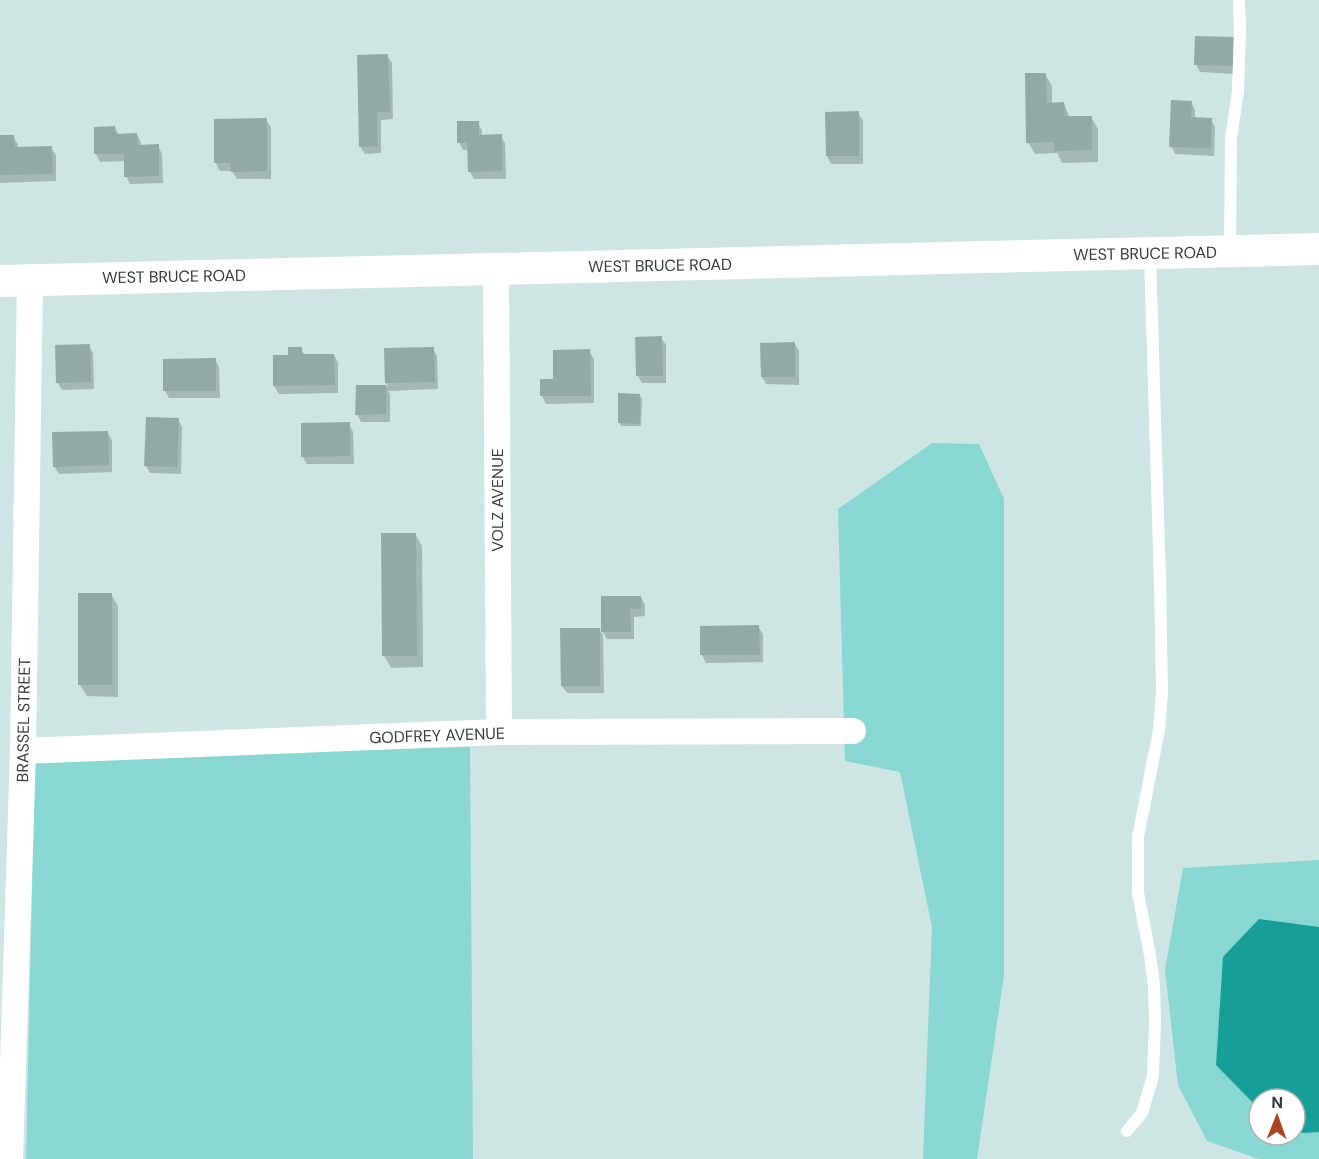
<svg xmlns="http://www.w3.org/2000/svg" width="1319" height="1159" viewBox="0 0 1319 1159" font-family="'DM Sans',sans-serif">
<rect width="100%" height="100%" fill="#cde6e3"/>
<g fill="#88d7d2" fill-rule="evenodd">
<polygon points="932,443 979,444 1004,499 1004,976 977,1159 923,1159 932,927 900,772 845,761 838,509"/>
<polygon points="470,747 473,1159 26,1159 35,758"/>
<path d="M1319,860V1159H1259L1207,1141L1178,1085L1165,970L1183,868ZM1259,1099H1295V1135H1259Z"/>
</g>
<polygon fill="#169f99" points="1259,919 1319,927 1319,1132 1303,1133 1295,1130 1295,1099 1259,1099 1259,1109 1216,1065 1223,957"/>
<g fill="#0003">
<polygon points="1233,39 1236,74 1200,72 1196,64"/>
<polygon points="387,56 392,63 393,119 381,120 381,153 365,154 360,146"/>
<polygon points="1045,74 1052,86 1052,104 1064,104 1070,118 1091,117 1098,129 1098,162 1062,163 1057,153 1035,154 1028,142"/>
<polygon points="1191,102 1195,110 1195,119 1211,120 1215,127 1214,156 1175,154 1171,146"/>
<polygon points="827,113 858,113 863,121 863,164 831,164 827,156"/>
<polygon points="266,120 271,127 271,179 237,179 232,171 220,171 216,163"/>
<polygon points="478,123 482,130 482,136 501,136 505,143 506,179 474,179 470,172 469,150 463,150 459,142"/>
<polygon points="115,128 119,135 137,135 141,142 141,146 158,146 162,154 163,183 130,184 126,176 125,161 100,162 96,154"/>
<polygon points="13,137 18,144 18,148 51,148 56,155 56,181 0,183 0,147"/>
<polygon points="661,338 666,345 666,383 642,383 638,376"/>
<polygon points="795,344 799,351 799,385 766,384 762,377"/>
<polygon points="89,346 93,353 94,389 62,390 57,382"/>
<polygon points="301,348 305,356 334,355 338,363 338,393 279,394 274,386 274,356 289,356"/>
<polygon points="433,349 437,356 438,389 388,391 390,394 390,422 361,422 357,414 357,386 388,386 386,383"/>
<polygon points="589,351 594,359 594,403 546,404 542,396 554,380"/>
<polygon points="215,360 219,367 220,398 169,398 165,391"/>
<polygon points="640,395 642,399 641,426 621,426 619,422"/>
<polygon points="178,419 182,427 181,474 150,473 146,466"/>
<polygon points="349,424 353,432 354,464 307,464 303,457"/>
<polygon points="107,432 112,440 112,472 59,474 54,466"/>
<polygon points="415,534 422,546 423,667 391,668 384,656"/>
<polygon points="111,594 118,606 118,697 87,696 80,685"/>
<polygon points="641,597 645,605 645,616 634,617 634,639 607,639 603,633 604,693 567,693 562,686 599,629 603,635 603,598"/>
<polygon points="758,627 763,634 763,662 706,663 702,655"/>
</g>
<g fill="#91a9a7">
<polygon points="1195,36 1234,37 1233,66 1194,65"/>
<polygon points="388,54 390,112 377,112 378,146 359,147 357,55"/>
<polygon points="1025,73 1046,73 1047,103 1064,102 1065,116 1092,116 1092,150 1054,151 1054,142 1026,143"/>
<polygon points="1171,100 1192,101 1191,117 1212,118 1211,148 1169,147"/>
<polygon points="859,111 859,156 826,156 825,112"/>
<polygon points="267,118 267,171 231,172 230,163 214,163 214,119"/>
<polygon points="457,121 479,121 479,135 502,134 502,171 468,172 467,143 457,143"/>
<polygon points="115,126 116,134 137,133 138,145 159,144 159,176 124,177 124,154 94,154 94,127"/>
<polygon points="0,135 14,135 15,147 52,146 53,174 0,175"/>
<polygon points="662,336 663,376 636,376 635,337"/>
<polygon points="795,342 795,377 761,377 760,343"/>
<polygon points="90,344 91,382 56,383 55,345"/>
<polygon points="288,347 302,347 302,354 334,354 335,385 273,386 273,355 288,355"/>
<polygon points="434,347 435,382 385,383 384,348"/>
<polygon points="590,349 591,396 540,396 540,379 553,379 553,350"/>
<polygon points="216,358 216,391 163,391 163,359"/>
<polygon points="356,385 386,385 386,414 355,415"/>
<polygon points="618,393 640,394 640,424 618,423"/>
<polygon points="146,417 179,418 177,467 144,466"/>
<polygon points="350,422 350,456 301,457 301,423"/>
<polygon points="108,431 109,465 53,467 52,432"/>
<polygon points="381,533 416,533 417,656 382,656"/>
<rect x="78" y="593" width="34" height="92"/>
<polygon points="601,596 641,596 642,609 630,609 631,632 601,632"/>
<polygon points="759,625 760,655 700,655 700,626"/>
<polygon points="560,628 600,628 600,686 561,686"/>
</g>
<g fill="none" stroke-linecap="round" stroke-linejoin="round">
<g stroke="#fff" stroke-width="12">
<polyline points="1230,250 1231,139 1238,91 1240,29 1239,0"/>
<polyline points="1127,1131 1142,1113 1153,1076 1155,1020 1154,986 1150,955 1138,893 1138,837 1159,730 1162,692 1160,582 1150,254"/>
</g>
<g stroke="#fff" stroke-width="26">
<polyline points="496,269 499,732"/>
<polyline points="23,751 499,732 853,731"/>
<polyline points="10,1159 23,751 30,280"/>
</g>
<polyline stroke="#fff" stroke-width="32" points="0,281 1319,249"/>
</g>
<g text-anchor="middle" stroke-width="5" stroke-linejoin="round" paint-order="stroke">
<g font-size="16" fill="#323c3b" stroke="#fff">
<text transform="translate(1145 253) rotate(-1)" y="6">WEST BRUCE ROAD</text>
<text transform="translate(660 265) rotate(-1)" y="6">WEST BRUCE ROAD</text>
<text transform="translate(174 276) rotate(-1)" y="6">WEST BRUCE ROAD</text>
<text transform="translate(497 500) rotate(-90)" y="6">VOLZ AVENUE</text>
<text transform="translate(23 720) rotate(-89)" y="6">BRASSEL STREET</text>
<text transform="translate(437 735) rotate(-2)" y="6">GODFREY AVENUE</text>
</g>
</g>
<g transform="translate(1277 1117) rotate(1)"><circle r="28" fill="#ffffff" stroke="#adb1b1" stroke-width="1.5"/>
<path d="M0-4.5L10 22L0 15L-10 22Z" fill="#ac461e"/>
<text y="-9" font-size="16" font-weight="bold" text-anchor="middle" fill="#323c3b">N</text>
</g>
</svg>
